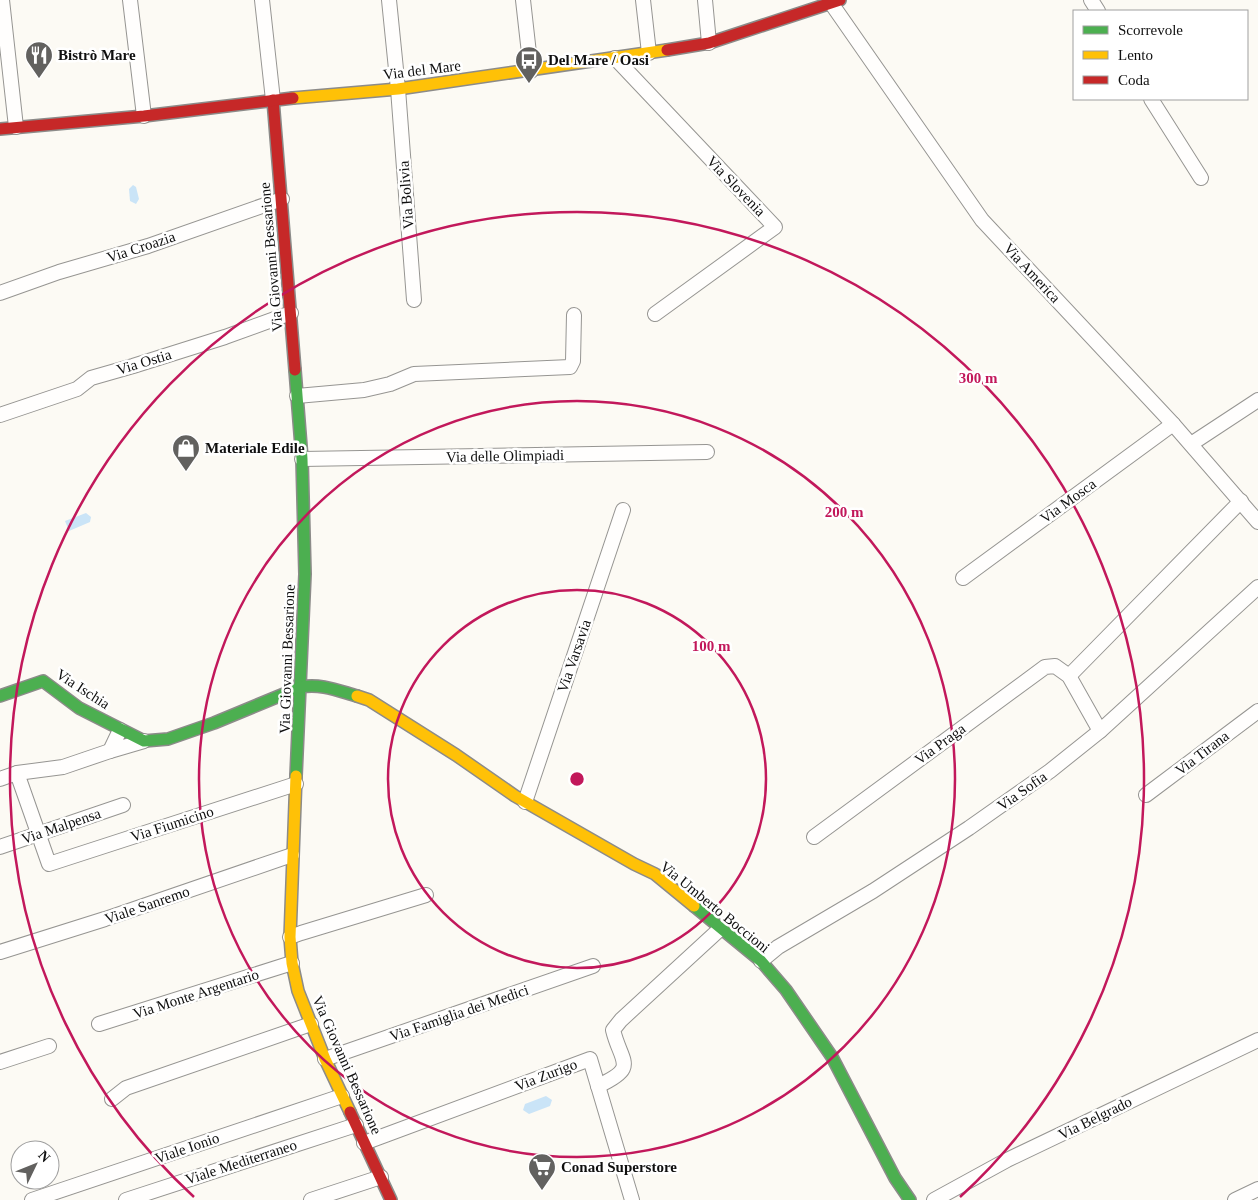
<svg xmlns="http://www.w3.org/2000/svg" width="1258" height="1200" viewBox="0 0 1258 1200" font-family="Georgia,serif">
<rect width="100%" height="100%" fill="#fcfaf4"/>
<g fill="#cae4f7">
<polygon points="133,185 136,187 139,199 136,204 130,201 129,189"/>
<polygon points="86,513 91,517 90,522 69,531 65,521"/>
<polygon points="546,1096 552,1100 550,1106 529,1114 523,1110 525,1104"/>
</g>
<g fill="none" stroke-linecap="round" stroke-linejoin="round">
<g stroke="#969592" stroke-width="16">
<g id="street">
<polyline points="2,0 16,127"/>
<polyline points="130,0 144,116"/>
<polyline points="262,0 273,100"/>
<polyline points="389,0 398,89 414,300"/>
<polyline points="523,0 531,71"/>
<polyline points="643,0 649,53"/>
<polyline points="705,0 709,43"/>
<polyline points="1091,0 1098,11"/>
<polyline points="831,3 982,220 1173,424 1258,522"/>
<polyline points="615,58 775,227 655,314"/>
<polyline points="1151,99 1201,178"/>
<polyline points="0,293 59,272 148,246 282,199"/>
<polyline points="297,396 364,390 390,384 414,374 570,367 573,361 574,315"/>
<polyline points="0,415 77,389 91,378 133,366 225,337 291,313"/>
<polyline points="1191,444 1258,400"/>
<polyline points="302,459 707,452"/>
<polyline points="963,578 1173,424"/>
<polyline points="1069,676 1241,501"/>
<polyline points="120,730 110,751 144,741"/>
<polyline points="17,773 49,864 296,784"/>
<polyline points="0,779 17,773 63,767 110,751"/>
<polyline points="1146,795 1258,711"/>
<polyline points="525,802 623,510"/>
<polyline points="814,837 1045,667 1055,666 1069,676 1100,731"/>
<polyline points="0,847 123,805"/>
<polyline points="290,937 301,933 426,895"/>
<polyline points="0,952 105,919 292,855"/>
<polyline points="761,961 778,947 873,891 969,828 1050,771 1100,731 1258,587"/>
<polyline points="99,1024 292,963"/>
<polyline points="325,1059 593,966"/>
<polyline points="0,1062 49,1046"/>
<path d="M598,1086C639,1067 621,1063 613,1030L621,1020L720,929"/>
<polyline points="112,1099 126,1088 311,1024"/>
<polyline points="364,1143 590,1059 632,1200"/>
<polyline points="32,1200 342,1096"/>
<polyline points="126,1200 356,1125"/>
<polyline points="311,1200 381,1177"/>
<polyline points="934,1200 1007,1160 1258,1040"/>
<polyline points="1235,1200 1258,1189"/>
</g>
</g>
<g stroke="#8c8b89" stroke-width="14">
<g id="fast">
<polyline points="295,370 302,459 305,574 296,776"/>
<path d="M0,696L43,681L79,708L144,741L168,739L214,723L301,687C320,683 339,691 357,696"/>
<polyline points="694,906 761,961 786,990 832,1057 895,1178 910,1200"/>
</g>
</g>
<g stroke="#8c8b89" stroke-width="14">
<g id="slow">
<polyline points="293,98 398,89 667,50"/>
<polyline points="357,696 369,700 456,755 515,796 634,864 655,874 694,906"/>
<polyline points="296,776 290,937 292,963 298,991 325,1059 350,1112"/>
</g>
</g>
<g stroke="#8c8b89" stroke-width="14">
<g id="jam">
<polyline points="667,50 709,43 840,0"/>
<polyline points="273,100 295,370"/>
<polyline points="0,129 144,116 293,98"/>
<polyline points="350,1112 391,1200"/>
</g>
</g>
<use href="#street" stroke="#fffefd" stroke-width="14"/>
<use href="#fast" stroke="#4caf50" stroke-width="11"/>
<use href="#slow" stroke="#ffc107" stroke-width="11"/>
<use href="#jam" stroke="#c62828" stroke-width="11"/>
</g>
<g fill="none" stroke="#c2185b" stroke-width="2.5">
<circle cx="577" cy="779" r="189"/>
<circle cx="577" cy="779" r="378"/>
<path d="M194 1197A567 567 0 1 1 960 1197"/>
</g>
<defs>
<g id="restaurant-pin" transform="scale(1.4375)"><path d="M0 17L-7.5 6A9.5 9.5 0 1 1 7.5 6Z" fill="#62615f" stroke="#fff"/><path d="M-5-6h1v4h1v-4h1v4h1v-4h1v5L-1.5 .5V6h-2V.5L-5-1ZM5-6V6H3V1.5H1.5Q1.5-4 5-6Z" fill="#fff"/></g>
<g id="bus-pin" transform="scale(1.4375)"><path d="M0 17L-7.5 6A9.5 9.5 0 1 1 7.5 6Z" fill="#62615f" stroke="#fff"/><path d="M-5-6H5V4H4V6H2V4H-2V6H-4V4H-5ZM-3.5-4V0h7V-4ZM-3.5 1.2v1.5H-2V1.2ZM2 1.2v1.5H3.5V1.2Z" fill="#fff"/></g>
<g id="shop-pin" transform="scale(1.4375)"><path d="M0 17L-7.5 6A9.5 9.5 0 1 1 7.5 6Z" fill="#62615f" stroke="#fff"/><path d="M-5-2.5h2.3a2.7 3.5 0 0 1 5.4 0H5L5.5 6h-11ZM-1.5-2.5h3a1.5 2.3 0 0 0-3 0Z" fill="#fff"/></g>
<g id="supermarket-pin" transform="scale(1.4375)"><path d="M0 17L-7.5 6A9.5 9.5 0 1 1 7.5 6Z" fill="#62615f" stroke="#fff"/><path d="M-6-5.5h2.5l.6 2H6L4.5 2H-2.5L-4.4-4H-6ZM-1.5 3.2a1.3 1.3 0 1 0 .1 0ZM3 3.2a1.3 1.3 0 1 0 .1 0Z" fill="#fff"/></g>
</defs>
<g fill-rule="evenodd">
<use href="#restaurant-pin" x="39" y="55"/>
<use href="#bus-pin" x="529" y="60"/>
<use href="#shop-pin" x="186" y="448"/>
<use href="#supermarket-pin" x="542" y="1167"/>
</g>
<g text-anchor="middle" stroke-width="5" stroke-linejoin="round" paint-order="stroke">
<g font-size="15" font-weight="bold" fill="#0f0f0f" stroke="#fff" text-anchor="start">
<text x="58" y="60">Bistrò Mare</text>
<text x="548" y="65">Del Mare / Oasi</text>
<text x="205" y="453">Materiale Edile</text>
<text x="561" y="1172">Conad Superstore</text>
</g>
<g font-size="15" fill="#0f0f0f" stroke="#fff">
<text transform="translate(422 70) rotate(-7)" y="5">Via del Mare</text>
<text transform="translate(736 186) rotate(46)" y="5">Via Slovenia</text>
<text transform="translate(406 195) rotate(-94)" y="5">Via Bolivia</text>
<text transform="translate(141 247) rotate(-18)" y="5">Via Croazia</text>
<text transform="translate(271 257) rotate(-95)" y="5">Via Giovanni Bessarione</text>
<text transform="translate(1032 273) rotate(47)" y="5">Via America</text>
<text transform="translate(144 362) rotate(-17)" y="5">Via Ostia</text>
<text transform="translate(505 456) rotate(-1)" y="5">Via delle Olimpiadi</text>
<text transform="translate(1068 501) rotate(-36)" y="5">Via Mosca</text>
<text transform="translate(574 656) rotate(-71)" y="5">Via Varsavia</text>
<text transform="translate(287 659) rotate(-88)" y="5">Via Giovanni Bessarione</text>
<text transform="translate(83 689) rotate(33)" y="5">Via Ischia</text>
<text transform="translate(940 744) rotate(-36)" y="5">Via Praga</text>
<text transform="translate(1202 753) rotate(-37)" y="5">Via Tirana</text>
<text transform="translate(1022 791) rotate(-35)" y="5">Via Sofia</text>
<text transform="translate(172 824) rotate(-18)" y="5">Via Fiumicino</text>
<text transform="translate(61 826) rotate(-19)" y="5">Via Malpensa</text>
<text transform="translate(147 905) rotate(-19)" y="5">Viale Sanremo</text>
<text transform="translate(715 907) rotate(39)" y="5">Via Umberto Boccioni</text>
<text transform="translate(196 994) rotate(-18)" y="5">Via Monte Argentario</text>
<text transform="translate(459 1013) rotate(-19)" y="5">Via Famiglia dei Medici</text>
<text transform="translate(347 1065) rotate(66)" y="5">Via Giovanni Bessarione</text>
<text transform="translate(546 1075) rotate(-21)" y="5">Via Zurigo</text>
<text transform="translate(1095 1118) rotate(-26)" y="5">Via Belgrado</text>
<text transform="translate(187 1148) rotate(-19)" y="5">Viale Ionio</text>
<text transform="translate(241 1162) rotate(-18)" y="5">Viale Mediterraneo</text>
</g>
</g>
<circle cx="577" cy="779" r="8" fill="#c2185b" stroke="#fff" stroke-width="2.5"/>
<g font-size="15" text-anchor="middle" font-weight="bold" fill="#c2185b" stroke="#fff" stroke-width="5" stroke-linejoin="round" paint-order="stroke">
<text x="978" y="383">300 m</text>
<text x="844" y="517">200 m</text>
<text x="711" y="651">100 m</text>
</g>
<rect x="1073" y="10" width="175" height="90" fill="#ffffff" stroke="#9f9f9f"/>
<rect x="1083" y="26" width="25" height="8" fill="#4caf50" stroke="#9f9f9f"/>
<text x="1118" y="35" font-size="15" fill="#0f0f0f">Scorrevole</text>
<rect x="1083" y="51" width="25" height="8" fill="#ffc107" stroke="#9f9f9f"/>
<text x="1118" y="60" font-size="15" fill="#0f0f0f">Lento</text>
<rect x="1083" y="76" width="25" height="8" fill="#c62828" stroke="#9f9f9f"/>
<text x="1118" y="85" font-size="15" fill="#0f0f0f">Coda</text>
<g transform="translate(35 1165) rotate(47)"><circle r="24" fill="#ffffff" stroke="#9f9f9f"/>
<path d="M0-4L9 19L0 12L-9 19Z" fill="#62615f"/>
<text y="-8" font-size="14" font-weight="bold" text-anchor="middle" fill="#0f0f0f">N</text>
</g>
</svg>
